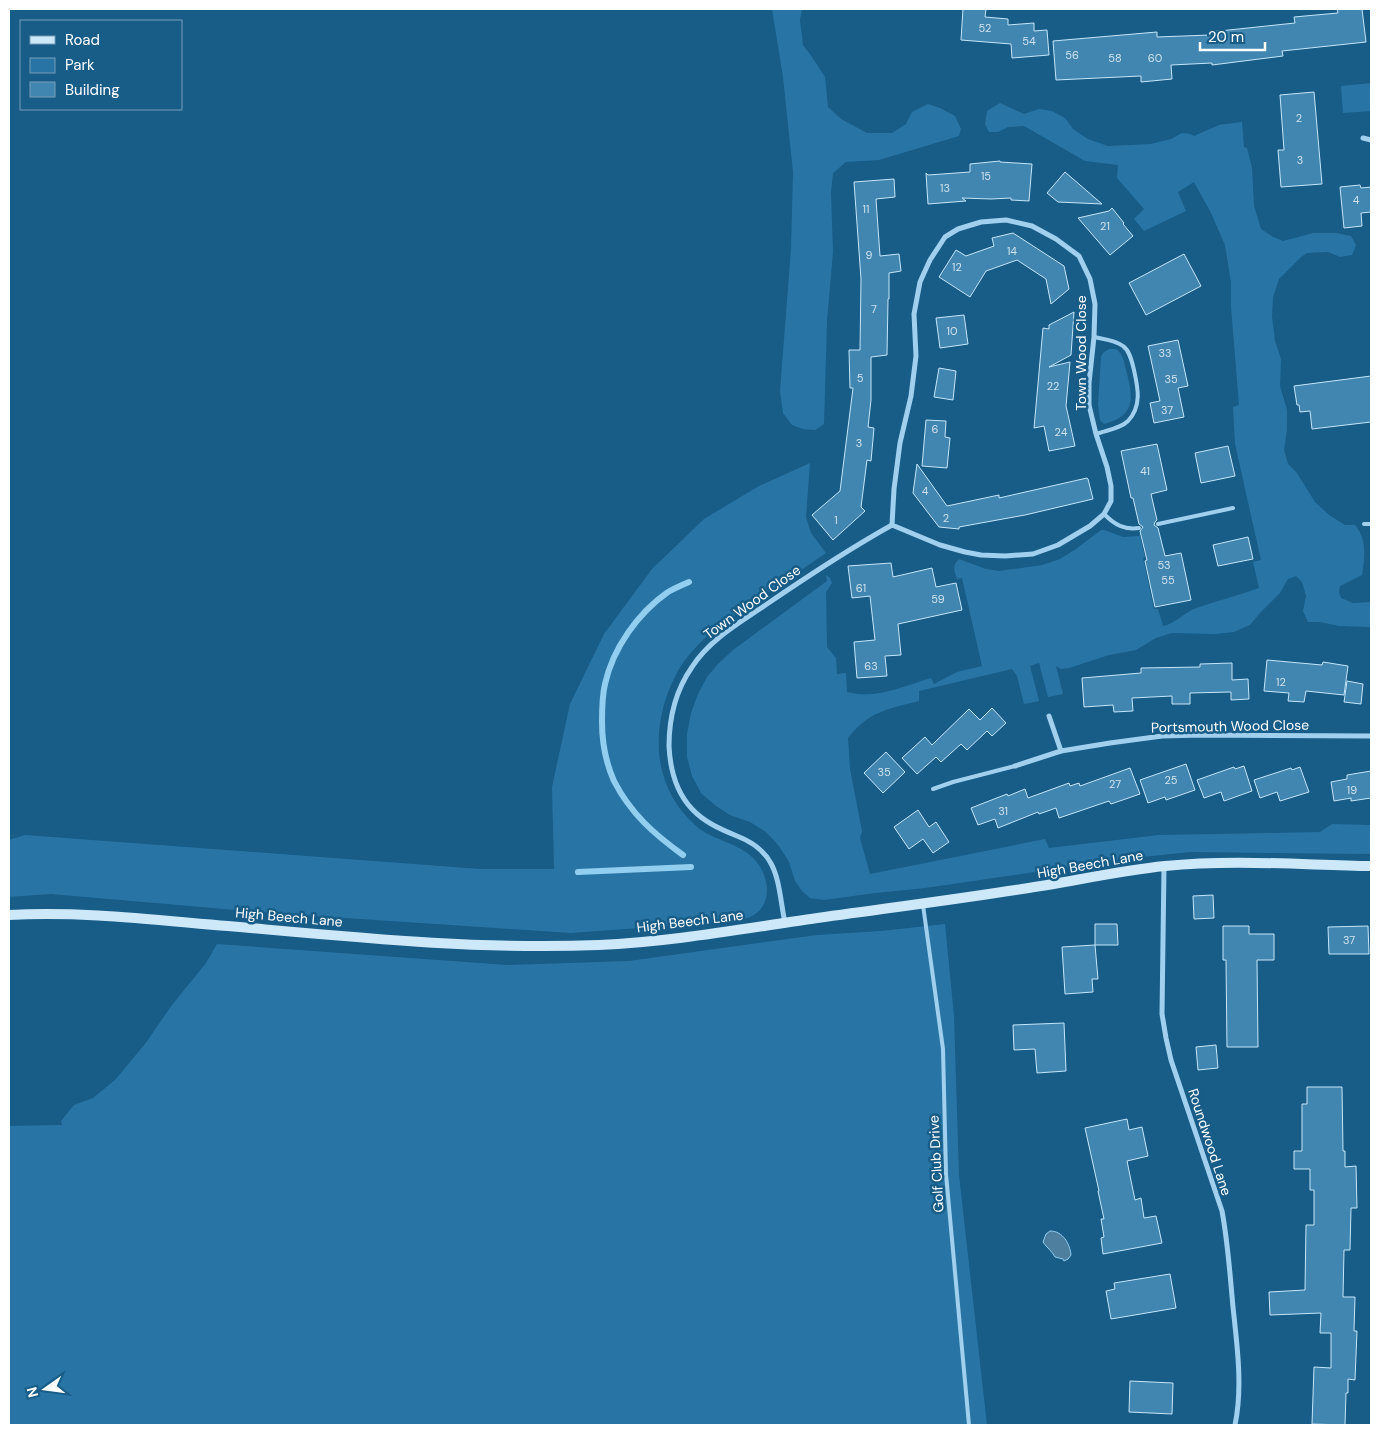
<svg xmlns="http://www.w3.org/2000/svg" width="1380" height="1434" viewBox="0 0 1380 1434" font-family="'DM Sans',sans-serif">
<rect width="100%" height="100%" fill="#185c88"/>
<g fill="#2875a5">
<polygon points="772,9 802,9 800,20 803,45 812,57 825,77 828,107 841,119 867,133 892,133 906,124 912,112 928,104 940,108 955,116 961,129 959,136 879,160 846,162 833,173 831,193 833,252 827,321 824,424 815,430 803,429 792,425 783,413 780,391 791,249 793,172 783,77"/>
<polygon points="1371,83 1371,111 1343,113 1341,86"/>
<path d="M1000,103L1024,114L1039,109L1052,111L1065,118L1073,129L1088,139L1108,146L1151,144L1171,139L1182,133L1190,134L1194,136L1219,125L1242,122L1244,147L1247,148L1252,168L1254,206L1261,229L1273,237L1283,241L1295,238L1313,233H1336L1351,236L1356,245L1352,255L1340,257L1328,252L1307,253L1301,257L1279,279L1273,297L1272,317L1275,341L1281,359L1280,386L1287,410V430L1284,450L1288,464L1297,473L1315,502L1329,515L1345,525H1355C1367,539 1365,557 1362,575L1340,586L1339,592L1341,598L1353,603L1371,602V627L1339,626L1320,622H1308L1303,611L1306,596L1302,582L1296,576L1288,579L1280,593L1260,613L1250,625L1234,632L1215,634L1172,633L1156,638L1136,650L1109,655L1069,668L1061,669L1056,666L1063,694L1048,697L1039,663L1030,666L1039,701L1024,704L1017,676L1012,669L919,691V701C888,709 869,711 848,738L850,769L862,831L860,838L870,874L1045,839L1049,848L1159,835L1320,832L1332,824L1371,825V854L1190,852L1123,859L925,888L875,893L824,900L810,898L802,891L795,881L789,862L779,846L766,832L750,822L730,815L716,806L701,793L692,776L687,757V734L691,713L698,694L707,677L718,664L733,650L827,581L826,575L830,578L832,583L826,592L827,647L836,658L837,674L846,673L847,692C875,700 904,686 931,678L934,684L957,672L982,666L962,578L957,579C954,570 952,566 959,559L986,569L999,571L1042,565L1060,559L1076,549L1101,530H1104L1123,537L1140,536L1145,557L1143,558L1154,609H1158L1163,626C1174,624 1183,614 1194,609C1215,601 1238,596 1259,588L1253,562L1261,560L1235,444L1233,407L1239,405L1231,307V282L1225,245L1211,213L1194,182L1178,192L1186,211L1144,231L1134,219L1144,209L1117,178L1118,165L1085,161L1024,126L1008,127L998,132H989L985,124L987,111Z"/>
<path d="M1109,349H1116C1123,354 1124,361 1126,370C1133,396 1137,416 1104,424L1100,420L1098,404L1101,357L1103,353Z"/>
<path d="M810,463L806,517L811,533L826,553L712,631C700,643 688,654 679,669C650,720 649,785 696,826C713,841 739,842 755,860C769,876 774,904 752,916C742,921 728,921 718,922L571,933L271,913L51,894L9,897V840L25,835L480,869H554L552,787L570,704L604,634L652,569L704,519L759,486Z"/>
<polygon points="945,924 954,1016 959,1175 987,1425 9,1425 9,1126 62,1125 61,1121 74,1105 93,1098 115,1080 145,1044 172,1005 206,963 217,944 507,965 629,961 817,935 881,931"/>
</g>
<path fill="#4e7f9f" stroke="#92cef0" d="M1050,1231C1063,1231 1070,1244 1071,1255L1068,1259L1064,1261L1063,1259L1055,1257C1052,1251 1047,1248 1043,1242L1046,1234Z"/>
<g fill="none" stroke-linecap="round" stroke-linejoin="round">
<g stroke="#92cef0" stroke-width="6">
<path d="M683,855C654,834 631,814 614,781C606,763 602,741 602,722C602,709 602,696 605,684C613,648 638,613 668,592C675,588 682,585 689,582"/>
<polyline points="578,872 691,867"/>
</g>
</g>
<g fill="#4186b1" stroke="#c5e6fa">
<polygon points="963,9 986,9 985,17 1008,19 1008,25 1034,23 1034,31 1047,30 1049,55 1012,58 1011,44 961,40"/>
<polygon points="1337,9 1362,9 1366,42 1282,51 1283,56 1212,65 1212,63 1171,65 1172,79 1141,82 1141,76 1056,80 1053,41 1157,32 1157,37 1210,35 1210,32 1295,23 1294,17 1338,13"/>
<polygon points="1314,92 1322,184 1281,187 1278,150 1284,150 1280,95"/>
<polygon points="1000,161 1000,162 1032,164 1029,201 1011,200 1011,198 991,199 962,198 966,201 928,204 926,173 928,175 970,172 970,164"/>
<polygon points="1065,172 1102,204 1058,202 1047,193"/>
<polygon points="894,179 895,197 876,199 880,256 899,254 901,271 889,273 889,299 888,299 887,355 871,357 871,400 868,427 874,428 871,461 867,460 861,507 865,511 833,540 812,515 840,491 853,388 850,388 849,350 860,350 861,279 854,182"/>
<polygon points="1360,185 1361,188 1371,187 1371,212 1361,213 1362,226 1344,228 1340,187"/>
<polygon points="1112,208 1124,223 1123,224 1133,236 1110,255 1078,218 1109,211"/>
<polygon points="1013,233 1064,266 1069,289 1051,304 1046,279 1017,260 986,271 970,297 939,277 956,250 966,256 994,246 992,238"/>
<polygon points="1184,254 1201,286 1146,315 1129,283"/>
<polygon points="1074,312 1071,355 1049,367 1070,362 1066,406 1075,446 1049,451 1044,426 1034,428 1043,328 1049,329 1049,325"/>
<polygon points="964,315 968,344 940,348 936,318"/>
<polygon points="1178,340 1188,386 1178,388 1184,417 1154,423 1150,403 1160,401 1148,346"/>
<polygon points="939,368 956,371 953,400 934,397"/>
<polygon points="1371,376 1371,422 1312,429 1310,411 1300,412 1299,405 1297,405 1294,386"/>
<polygon points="926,420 946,421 945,437 950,438 947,468 922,466"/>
<polygon points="1157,444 1167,490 1151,494 1157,520 1155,522 1154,525 1158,528 1165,556 1181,553 1191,600 1155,607 1145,561 1147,560 1140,531 1143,527 1139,524 1133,498 1131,498 1121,451"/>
<polygon points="1228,446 1235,476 1201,483 1195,453"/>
<polygon points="917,464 947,506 999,495 999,498 1087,478 1088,479 1093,499 1025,515 959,527 959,529 939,527 913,493"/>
<polygon points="1248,537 1253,559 1218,566 1213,545"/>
<polygon points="891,563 893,577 932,568 936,587 956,583 962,610 898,624 901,655 885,656 887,676 857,678 854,642 875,640 870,596 852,598 848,566"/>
<polygon points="1267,660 1322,665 1323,662 1348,666 1344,695 1306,691 1304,702 1288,701 1289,693 1264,691"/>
<polygon points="1232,663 1232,680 1248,679 1249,699 1231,700 1231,692 1190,693 1190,704 1172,704 1172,696 1132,698 1133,711 1114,712 1113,705 1084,707 1082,678 1141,673 1141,668 1200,667 1200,664"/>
<polygon points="1347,681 1363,684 1361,704 1344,702"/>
<polygon points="992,708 1006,723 992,736 987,731 967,750 961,744 941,762 936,757 917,774 902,758 925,737 932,745 969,709 980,720"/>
<polygon points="886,752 905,772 883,793 864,773"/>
<polygon points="1186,764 1195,790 1166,800 1165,797 1148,803 1140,780"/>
<polygon points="1244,766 1252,791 1224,801 1221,792 1204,798 1197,780 1234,767 1235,769"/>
<polygon points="1300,767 1309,792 1280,801 1277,792 1260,798 1254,780 1291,768 1292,770"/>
<polygon points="1130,768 1140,794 1111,804 1109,801 1059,818 1056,808 1039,814 1038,812 998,828 995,819 978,825 971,808 1007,794 1008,796 1025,789 1028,798 1069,783 1070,786 1079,783 1080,786"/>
<polygon points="1371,771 1371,798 1351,801 1351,798 1334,801 1331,782 1347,779 1347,775"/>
<polygon points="918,810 929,827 936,822 949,842 933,853 923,839 909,849 894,827"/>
<polygon points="1213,895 1214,918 1194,919 1193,896"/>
<polygon points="1095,924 1117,924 1118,945 1095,945"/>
<polygon points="1223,926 1249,926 1249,934 1274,934 1274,960 1257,960 1258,1047 1227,1047 1226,960 1223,960"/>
<polygon points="1368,926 1369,954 1329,954 1328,927"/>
<polygon points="1095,945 1098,979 1092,979 1093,992 1065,994 1062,947"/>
<polygon points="1064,1023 1066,1071 1037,1073 1035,1049 1014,1050 1013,1025"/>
<polygon points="1216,1045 1218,1068 1198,1070 1196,1047"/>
<polygon points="1307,1087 1342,1087 1343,1151 1345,1151 1345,1167 1356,1166 1357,1208 1351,1208 1350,1250 1344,1250 1343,1297 1355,1297 1354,1331 1357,1331 1355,1380 1348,1379 1348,1393 1346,1393 1345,1425 1312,1424 1314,1367 1331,1368 1331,1333 1320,1333 1321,1313 1270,1315 1269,1292 1305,1290 1306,1225 1314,1225 1314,1190 1310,1190 1310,1169 1294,1169 1294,1151 1302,1151 1302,1104 1307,1104"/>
<polygon points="1127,1119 1129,1130 1142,1127 1148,1156 1127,1161 1135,1200 1141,1198 1144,1218 1156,1216 1162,1243 1103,1254 1101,1238 1104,1237 1101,1219 1104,1219 1098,1191 1099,1191 1085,1128"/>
<polygon points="1170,1274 1176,1308 1111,1319 1106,1291 1115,1289 1114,1283"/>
<polygon points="1130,1381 1173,1383 1172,1414 1129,1412"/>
</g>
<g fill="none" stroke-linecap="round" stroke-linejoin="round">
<g stroke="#a0d0ed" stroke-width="4">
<path d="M1094,337C1103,339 1115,340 1123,346C1130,351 1132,362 1134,370C1138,388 1142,406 1128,421C1120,429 1107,430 1096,434"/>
<path d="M1104,514C1115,525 1124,530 1139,528"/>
<polyline points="1158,524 1233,508"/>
<polyline points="1364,524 1371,524"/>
<polyline points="933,789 953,782 1015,766"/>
<polyline points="923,905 943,1049 946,1174 969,1425"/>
</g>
<g stroke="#a0d0ed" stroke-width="5">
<polyline points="1363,138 1371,140"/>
<polygon points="1006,220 1032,226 1056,239 1079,256 1090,279 1095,304 1094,337 1089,383 1089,405 1096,434 1107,467 1111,486 1111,501 1104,514 1090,526 1058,545 1033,554 1005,556 981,555 965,552 940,545 892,525 894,489 900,443 911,396 916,356 914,314 920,282 930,260 945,237 958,229 981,222"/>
<polyline points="1049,716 1061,751"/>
<polyline points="1015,766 1061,751 1110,743 1162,736 1201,735 1371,736"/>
<path d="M1164,867L1162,1014L1166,1038L1171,1060L1222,1211C1228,1243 1230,1275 1233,1307C1237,1345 1243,1387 1235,1425"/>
<path d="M785,923C777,884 781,853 737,836C720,829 704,822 692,809C676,792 670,768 669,746C669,718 676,690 692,667C710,639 741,622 767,604C808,576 849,549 892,525"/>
</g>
<path stroke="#cde8f9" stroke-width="10" d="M9,915C82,911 155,920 228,926C352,937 476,950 599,945C670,942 741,929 811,919C881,909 952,900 1022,889C1070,882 1117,871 1165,866C1233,859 1303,865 1371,866"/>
</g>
<g text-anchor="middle" stroke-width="5" stroke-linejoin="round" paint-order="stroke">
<g font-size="11" fill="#d0e1ec">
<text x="985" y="32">52</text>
<text x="1029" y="45">54</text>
<text x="1072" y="59">56</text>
<text x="1115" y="62">58</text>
<text x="1155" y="62">60</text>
<text x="1299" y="122">2</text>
<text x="1300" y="164">3</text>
<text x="986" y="180">15</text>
<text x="945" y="192">13</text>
<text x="1356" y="204">4</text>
<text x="866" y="213">11</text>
<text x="1105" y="230">21</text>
<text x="1012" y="255">14</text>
<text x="869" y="259">9</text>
<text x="957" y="271">12</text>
<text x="874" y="313">7</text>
<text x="952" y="335">10</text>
<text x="1165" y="357">33</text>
<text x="860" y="382">5</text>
<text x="1171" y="383">35</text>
<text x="1053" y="390">22</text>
<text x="1167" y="414">37</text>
<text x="935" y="433">6</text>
<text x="1061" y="436">24</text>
<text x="859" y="447">3</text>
<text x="1145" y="475">41</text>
<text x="925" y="495">4</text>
<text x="946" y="522">2</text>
<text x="836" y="524">1</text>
<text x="1164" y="569">53</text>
<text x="1168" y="584">55</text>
<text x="861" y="592">61</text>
<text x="938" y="603">59</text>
<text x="871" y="670">63</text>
<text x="1281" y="686">12</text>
<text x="884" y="776">35</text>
<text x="1171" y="784">25</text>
<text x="1115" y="788">27</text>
<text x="1352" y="794">19</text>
<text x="1003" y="815">31</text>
<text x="1349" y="944">37</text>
</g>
<g font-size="14" fill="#fff" stroke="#185c88">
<text transform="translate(1081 353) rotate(-90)" y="5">Town Wood Close</text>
<text transform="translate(752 602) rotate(-36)" y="5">Town Wood Close</text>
<text transform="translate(1230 726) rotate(-1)" y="5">Portsmouth Wood Close</text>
<text transform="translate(1090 864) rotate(-10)" y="5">High Beech Lane</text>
<text transform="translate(289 917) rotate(5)" y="5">High Beech Lane</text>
<text transform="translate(690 921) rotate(-7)" y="5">High Beech Lane</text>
<text transform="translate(1210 1142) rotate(72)" y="5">Roundwood Lane</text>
<text transform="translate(936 1164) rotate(-93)" y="5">Golf Club Drive</text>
</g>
</g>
<rect width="1380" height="1434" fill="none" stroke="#ffffff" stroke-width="20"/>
<rect x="20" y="20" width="162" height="90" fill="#185c88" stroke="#749db8"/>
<rect x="30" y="36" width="25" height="8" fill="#cde8f9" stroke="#749db8"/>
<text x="65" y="45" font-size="15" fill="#ffffff">Road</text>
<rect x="30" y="58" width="25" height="15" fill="#2875a5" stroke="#749db8"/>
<text x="65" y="70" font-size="15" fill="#ffffff">Park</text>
<rect x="30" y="82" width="25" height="15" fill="#4186b1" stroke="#749db8"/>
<text x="65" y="95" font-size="15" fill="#ffffff">Building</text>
<g transform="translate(45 1389) rotate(256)" stroke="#185c88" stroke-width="4" paint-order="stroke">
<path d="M0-4L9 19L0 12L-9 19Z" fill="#ffffff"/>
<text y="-8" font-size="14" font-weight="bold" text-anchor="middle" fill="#ffffff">N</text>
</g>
<path d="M1200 42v8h65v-8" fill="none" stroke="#ffffff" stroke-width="2.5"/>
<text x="1208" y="42" font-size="15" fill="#ffffff" stroke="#185c88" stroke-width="4" paint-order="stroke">20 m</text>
</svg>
